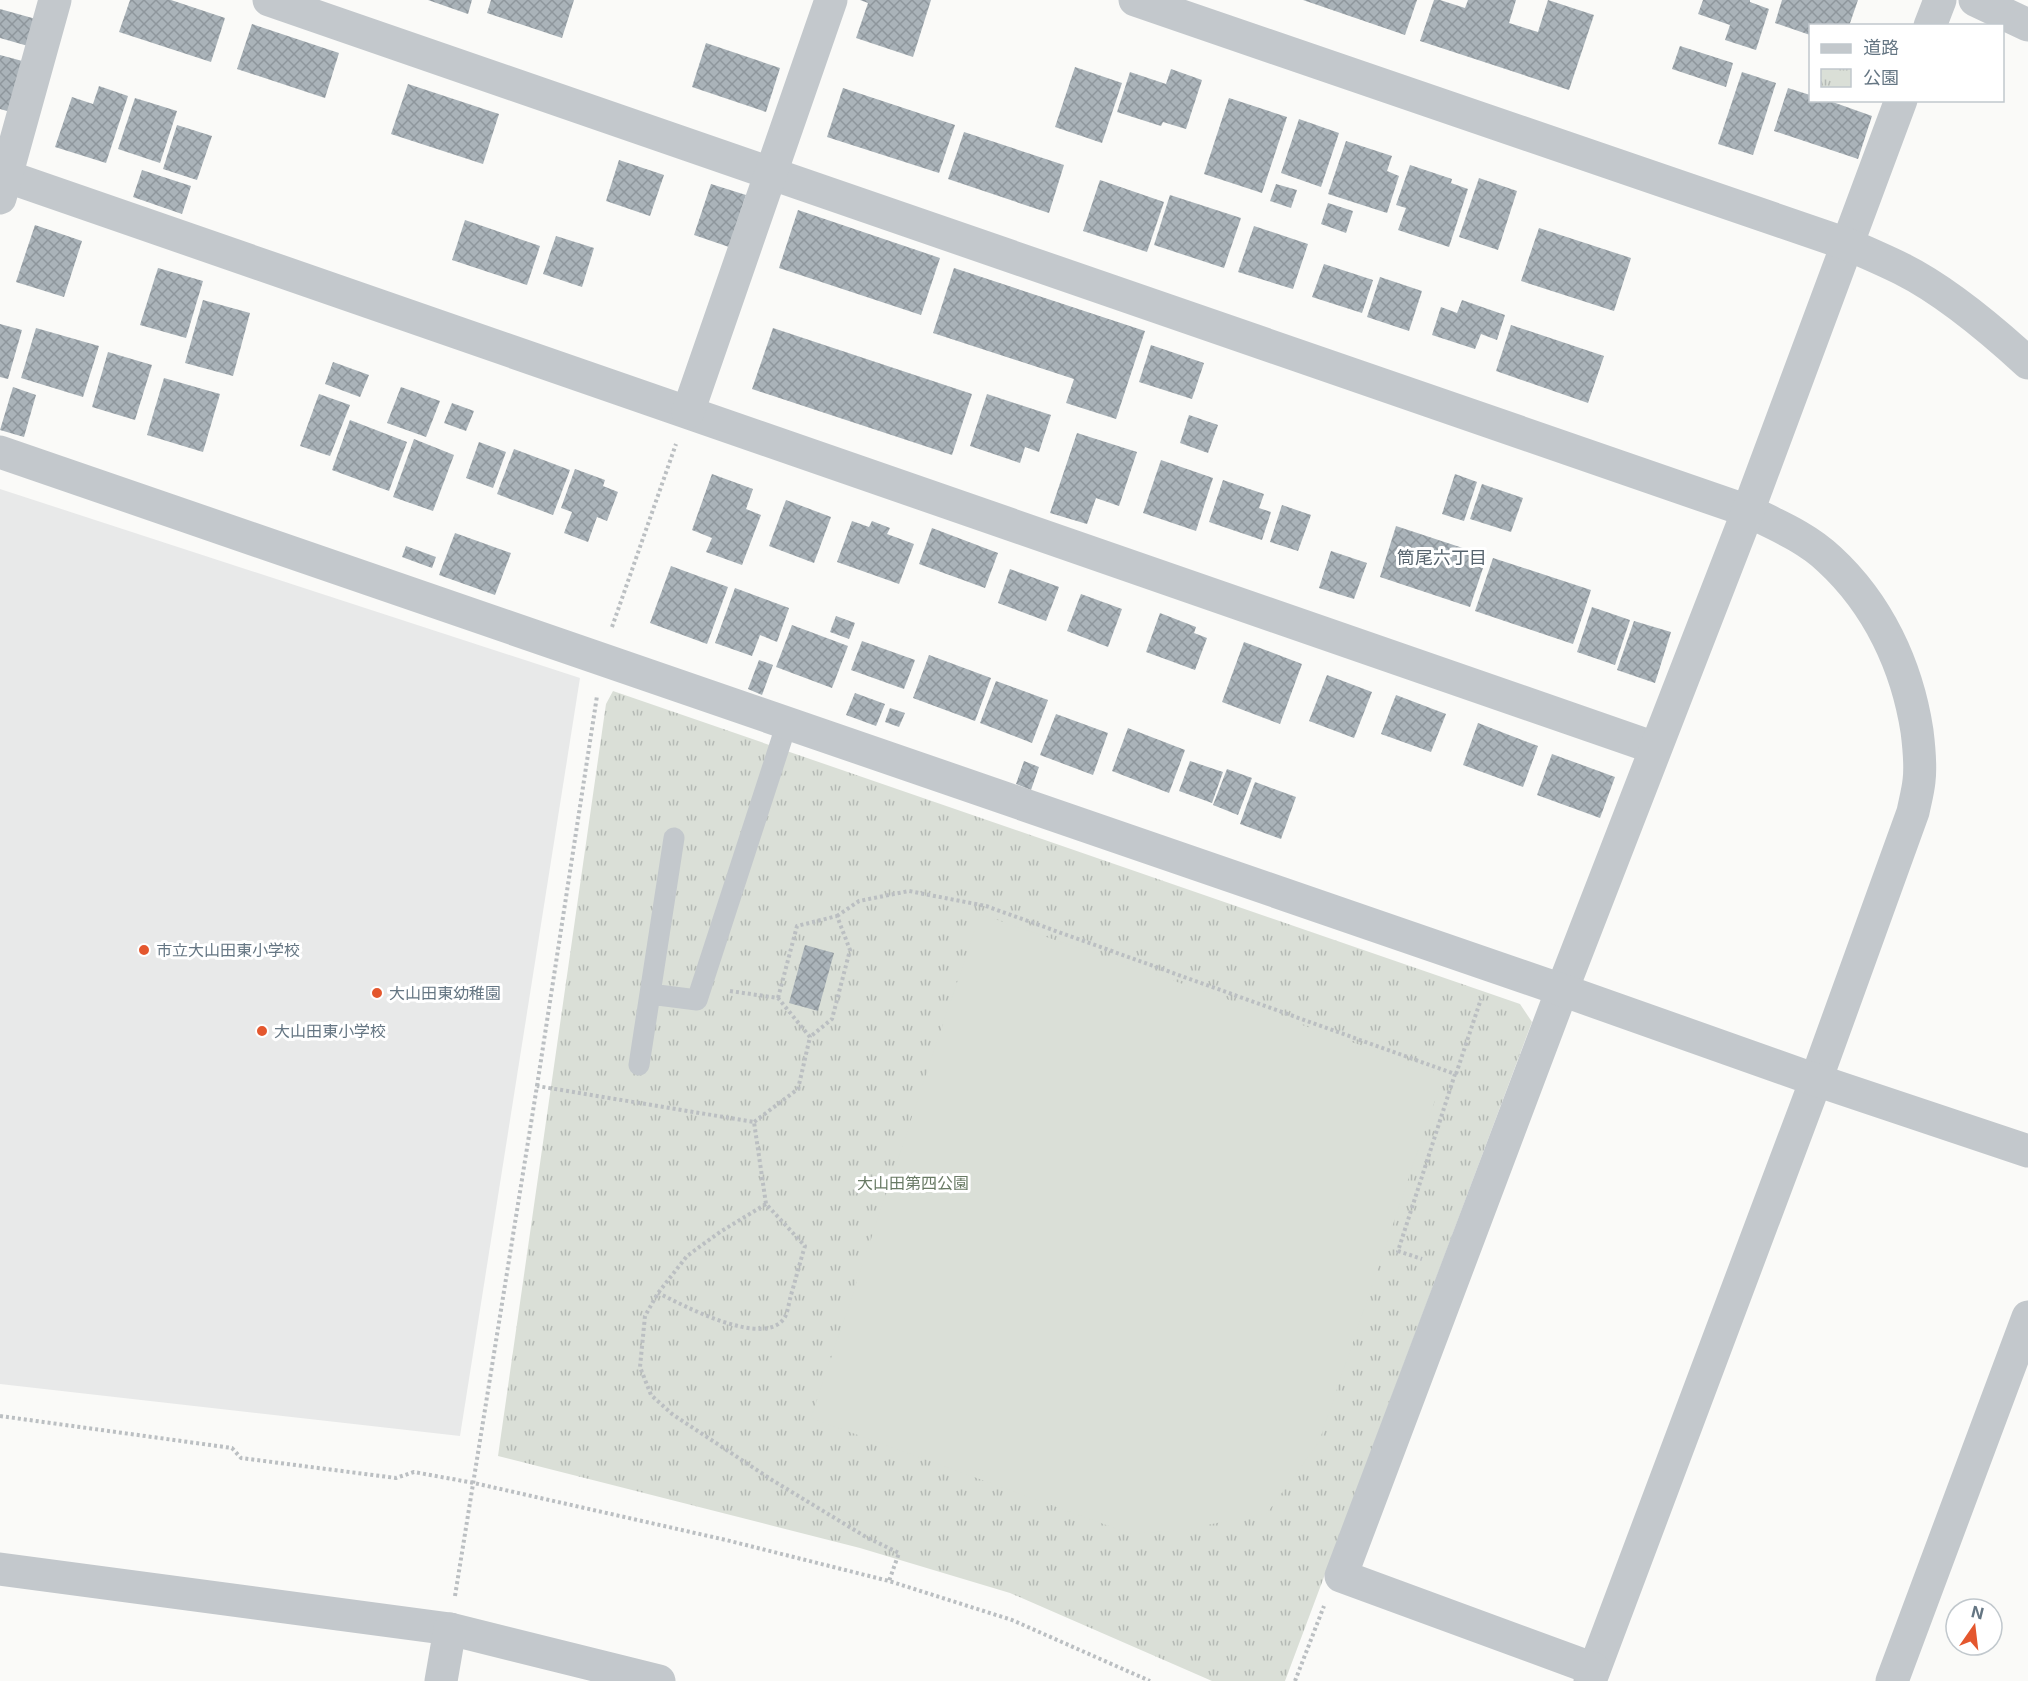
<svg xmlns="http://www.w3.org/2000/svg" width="2028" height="1681" viewBox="0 0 2028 1681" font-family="Inter,'Noto Sans JP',sans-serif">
<defs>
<pattern id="park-tufts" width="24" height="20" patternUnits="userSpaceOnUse" patternTransform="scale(1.5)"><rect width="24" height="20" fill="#dadfd7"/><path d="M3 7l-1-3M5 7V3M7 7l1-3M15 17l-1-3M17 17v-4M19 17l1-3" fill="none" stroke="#b4b9b4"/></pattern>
<pattern id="building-cross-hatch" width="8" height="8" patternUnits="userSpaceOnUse" patternTransform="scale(1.5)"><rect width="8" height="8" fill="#aab3b9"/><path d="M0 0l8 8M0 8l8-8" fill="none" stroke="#8e969c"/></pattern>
</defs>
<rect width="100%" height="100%" fill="#fafaf8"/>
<polygon fill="#e8e9e9" points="0,489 580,678 460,1436 0,1384"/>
<polygon fill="url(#park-tufts)" points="613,691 1520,1004 1532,1022 1285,1681 1212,1681 1010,1593 860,1548 498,1456 606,704"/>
<polygon fill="#dadfd7" points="980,914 1444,1074 1319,1442 1267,1513 1182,1530 1131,1534 811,1418"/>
<g fill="url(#building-cross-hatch)">
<polygon points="130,0 171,0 225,18 211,62 119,32"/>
<polygon points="428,0 472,0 468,14"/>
<polygon points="491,0 574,0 562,38 487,13"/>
<polygon points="860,0 931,0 913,57 856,38 868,3"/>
<polygon points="1303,0 1417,0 1405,35"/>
<polygon points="1434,0 1440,0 1465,8 1468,0 1516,0 1509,23 1538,32 1548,0 1594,15 1569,90 1420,41"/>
<polygon points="1703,0 1750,0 1750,2 1769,9 1756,50 1725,40 1730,25 1698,14"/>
<polygon points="1782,0 1858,0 1849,26 1810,26 1810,35 1775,23"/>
<polygon points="0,9 43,21 35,48 0,38"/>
<polygon points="252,24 339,53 325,98 237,69"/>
<polygon points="706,43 780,68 766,112 692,87"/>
<polygon points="1680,46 1733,63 1726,87 1672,69"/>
<polygon points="0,55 26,62 14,113 0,109"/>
<polygon points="1075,67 1122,83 1102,143 1055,127"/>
<polygon points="1171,69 1202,80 1186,129 1163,122 1161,126 1117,112 1130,72 1166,84"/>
<polygon points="1742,72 1776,83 1753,155 1718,144"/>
<polygon points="408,84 499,114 483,164 391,134"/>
<polygon points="99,86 128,96 106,163 55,147 72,97 93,104"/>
<polygon points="843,88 955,125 939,173 827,137"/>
<polygon points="1788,88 1810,95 1810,100 1827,100 1872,116 1858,159 1774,131"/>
<polygon points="135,98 177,111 160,163 118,149"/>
<polygon points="1229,98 1287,117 1262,193 1204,174"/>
<polygon points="1299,119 1339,133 1321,187 1281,173"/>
<polygon points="177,125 212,136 197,180 163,169"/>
<polygon points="964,132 1064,165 1049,213 948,179"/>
<polygon points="1346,141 1392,156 1387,171 1399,176 1387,213 1328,194"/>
<polygon points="619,160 664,175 650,216 606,201"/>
<polygon points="1410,165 1452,179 1451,183 1468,189 1449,247 1398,230 1406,208 1396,205"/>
<polygon points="142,170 191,186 182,214 133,197"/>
<polygon points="1479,178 1517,191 1498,250 1459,237"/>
<polygon points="1100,180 1164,202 1147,252 1083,231"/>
<polygon points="711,184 746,195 729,247 694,235"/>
<polygon points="1276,184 1297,190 1291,208 1270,201"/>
<polygon points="1170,195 1241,218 1224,268 1154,245"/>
<polygon points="1328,203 1353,211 1346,233 1321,224"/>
<polygon points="798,210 940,258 921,315 779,268"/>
<polygon points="465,220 540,246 527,285 452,260"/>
<polygon points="35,225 82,241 64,297 16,282"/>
<polygon points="1254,226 1308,244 1293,289 1238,272"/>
<polygon points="1539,228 1631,258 1614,311 1521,281"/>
<polygon points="556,236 594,248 582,287 543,274"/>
<polygon points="1324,264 1373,280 1362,313 1312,297"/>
<polygon points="158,268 203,281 186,338 140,325"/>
<polygon points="954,268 1145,331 1116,419 1066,403 1074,379 933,333"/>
<polygon points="1380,277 1422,291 1409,331 1367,317"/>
<polygon points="203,300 250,313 233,376 185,363"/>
<polygon points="1462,300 1505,315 1497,340 1481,334 1475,349 1432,335 1441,307 1457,313"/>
<polygon points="0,324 22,330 8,379 0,377"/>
<polygon points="1511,325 1604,356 1588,403 1496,371"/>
<polygon points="36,328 99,346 83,397 21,378"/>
<polygon points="773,328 972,394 952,455 752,389"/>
<polygon points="1151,345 1204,363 1192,399 1139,382"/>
<polygon points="108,352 152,365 135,420 92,407"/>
<polygon points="333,362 369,375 360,397 325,384"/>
<polygon points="164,378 220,394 203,452 147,435"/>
<polygon points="13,387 36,395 24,437 0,430"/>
<polygon points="401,387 440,401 426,437 387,423"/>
<polygon points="319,394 350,405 330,456 300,446"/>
<polygon points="987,394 1051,415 1039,452 1025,447 1020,463 970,446"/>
<polygon points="452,403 474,411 466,431 444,423"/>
<polygon points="1189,415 1218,425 1208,453 1180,443"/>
<polygon points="350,420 407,442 389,491 332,470"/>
<polygon points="1077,433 1137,452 1119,506 1096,498 1087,524 1050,513"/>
<polygon points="414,439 454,455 433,511 393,497"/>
<polygon points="479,442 506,452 493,488 466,478"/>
<polygon points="514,449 570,470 553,515 497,494"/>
<polygon points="1161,460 1213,478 1196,531 1143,513"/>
<polygon points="575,469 605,480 603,486 618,492 607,521 597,517 588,542 564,533 572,512 561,508"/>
<polygon points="712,474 753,489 746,509 761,515 742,565 706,552 712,538 692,530"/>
<polygon points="1455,474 1477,482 1464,521 1442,514"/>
<polygon points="1223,480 1264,494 1259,508 1271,512 1262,540 1209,522"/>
<polygon points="1482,484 1523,498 1511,532 1470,519"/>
<polygon points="786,500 831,517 814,563 769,546"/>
<polygon points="1282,505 1311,515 1298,551 1270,542"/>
<polygon points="852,521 869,527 872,521 890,528 887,534 914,544 899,584 837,562"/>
<polygon points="1396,526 1487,556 1470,607 1380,577"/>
<polygon points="932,528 998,553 985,588 919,564"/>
<polygon points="455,533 511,553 495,595 439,575"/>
<polygon points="406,546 436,557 432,568 402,557"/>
<polygon points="1331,551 1367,563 1354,599 1319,588"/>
<polygon points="1493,558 1591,590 1573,644 1475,611"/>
<polygon points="671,566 728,587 707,644 650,623"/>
<polygon points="1010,569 1059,587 1046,621 998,603"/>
<polygon points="735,588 789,608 777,642 760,635 752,656 715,643"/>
<polygon points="1081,594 1122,609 1108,647 1067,631"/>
<polygon points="1592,607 1630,620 1615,665 1577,652"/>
<polygon points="1160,613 1196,627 1194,633 1207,638 1195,670 1146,652"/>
<polygon points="836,616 855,623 849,639 830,632"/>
<polygon points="1634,621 1671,632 1655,683 1617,670"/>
<polygon points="792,625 848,646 832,688 776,667"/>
<polygon points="862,641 915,660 904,689 851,670"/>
<polygon points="1244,642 1302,664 1280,724 1222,702"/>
<polygon points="929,655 991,678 975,721 913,698"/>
<polygon points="759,660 773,665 762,695 748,689"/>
<polygon points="1327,675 1372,692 1354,738 1309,721"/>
<polygon points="996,681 1048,700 1032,743 980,723"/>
<polygon points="855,693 885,704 876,726 846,715"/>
<polygon points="1396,695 1446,714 1431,752 1381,734"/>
<polygon points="890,708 905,713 899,727 885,722"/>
<polygon points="1056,714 1108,733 1093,775 1040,755"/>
<polygon points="1478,723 1538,746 1523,787 1463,765"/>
<polygon points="1128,728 1185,750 1169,793 1112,771"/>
<polygon points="1552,754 1615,777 1600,818 1537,795"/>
<polygon points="1024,761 1039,767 1031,790 1016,784"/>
<polygon points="1190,761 1223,772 1212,803 1179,791"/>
<polygon points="1227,769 1252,778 1238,815 1213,805"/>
<polygon points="1255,782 1296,797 1281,839 1240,824"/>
<polygon points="805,945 834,953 818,1011 789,1003"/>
</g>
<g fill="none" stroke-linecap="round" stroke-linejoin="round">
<g stroke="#bbbfc2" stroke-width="4" stroke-dasharray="3 3" stroke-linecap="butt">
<polyline points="612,627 676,444"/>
<polyline points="837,916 859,901 909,891 986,906 1455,1074 1398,1251 1422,1259"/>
<polyline points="730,991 778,998 810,1037 798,1089 754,1122"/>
<polyline points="778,998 797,926 837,916 850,950 832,1019 810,1037"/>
<polyline points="1456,1074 1481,999"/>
<polyline points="537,1086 597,696"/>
<polyline points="766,1204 720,1232 687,1256 658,1293 645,1316 640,1367 651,1395 672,1414 772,1480 866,1537 899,1553 889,1581"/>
<polyline points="0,1416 232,1448 241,1458 396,1478 414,1472 474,1483 726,1540 889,1581 1012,1620 1150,1681"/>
<path d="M455,1596L537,1086L754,1122L766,1204L805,1246C800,1262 796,1278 791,1295C789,1302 788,1311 785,1317C765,1350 683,1305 658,1293"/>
<polyline points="1295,1681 1324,1606"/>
</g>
<polyline stroke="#c3c8cc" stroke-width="21" points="674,838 639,1065 650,994 697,1000 787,723"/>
<g stroke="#c3c8cc" stroke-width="33">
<path d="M269,0L1748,511C1776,525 1806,537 1829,559C1878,604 1907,666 1917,731C1919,747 1921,765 1919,781C1918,791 1915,802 1913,812L1816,1080L1590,1681"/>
<polyline points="1975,0 2028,25"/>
<polyline points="1930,26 1940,0"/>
<polyline points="0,174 1655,748"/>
<polyline points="0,198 55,0"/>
<polyline points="688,412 831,0"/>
<polyline points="0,1569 450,1629 659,1681"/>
<polyline points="1594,1669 1341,1576 1562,990 1748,511 1901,100"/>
<polyline points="441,1681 450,1629"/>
</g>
<g stroke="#c3c8cc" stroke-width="33">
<path d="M1135,0L1847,244C1865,252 1884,260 1902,269C1946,291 1992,330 2028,363"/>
<polyline points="0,452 1562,990 1816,1080 2028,1151"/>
<polyline points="1892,1681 2028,1317"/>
</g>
</g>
<g fill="#e4572e" stroke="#fff" stroke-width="2">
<circle cx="144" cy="950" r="6"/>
<circle cx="377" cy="993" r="6"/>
<circle cx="262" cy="1031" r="6"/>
</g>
<g text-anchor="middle" stroke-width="6" stroke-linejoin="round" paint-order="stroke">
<g font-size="16" fill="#657683" stroke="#fff" text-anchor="start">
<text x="156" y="956">市立大山田東小学校</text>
<text x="389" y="999">大山田東幼稚園</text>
<text x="274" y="1037">大山田東小学校</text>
</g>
<g font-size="16" fill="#687a64" stroke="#fff">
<text x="913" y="1189">大山田第四公園</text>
</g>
<g font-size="18" fill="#57646e" stroke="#fff">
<text x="1442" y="564">筒尾六丁目</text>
</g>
</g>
<rect x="1809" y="24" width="195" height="78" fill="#ffffff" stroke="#c1c8cd" stroke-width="1.5"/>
<rect x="1821" y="44" width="30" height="9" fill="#c3c8cc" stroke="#c1c8cd" stroke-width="1.5"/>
<text x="1863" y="54" font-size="18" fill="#657683">道路</text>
<rect x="1821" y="69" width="30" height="18" fill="url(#park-tufts)" stroke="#c1c8cd" stroke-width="1.5"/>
<text x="1863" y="84" font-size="18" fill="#657683">公園</text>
<g transform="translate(1974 1627) rotate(14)"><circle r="28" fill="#ffffff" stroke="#c1c8cd" stroke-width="1.5"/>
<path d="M0-4.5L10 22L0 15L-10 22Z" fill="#e4572e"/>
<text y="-9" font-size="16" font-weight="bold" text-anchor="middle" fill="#657683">N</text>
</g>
</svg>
